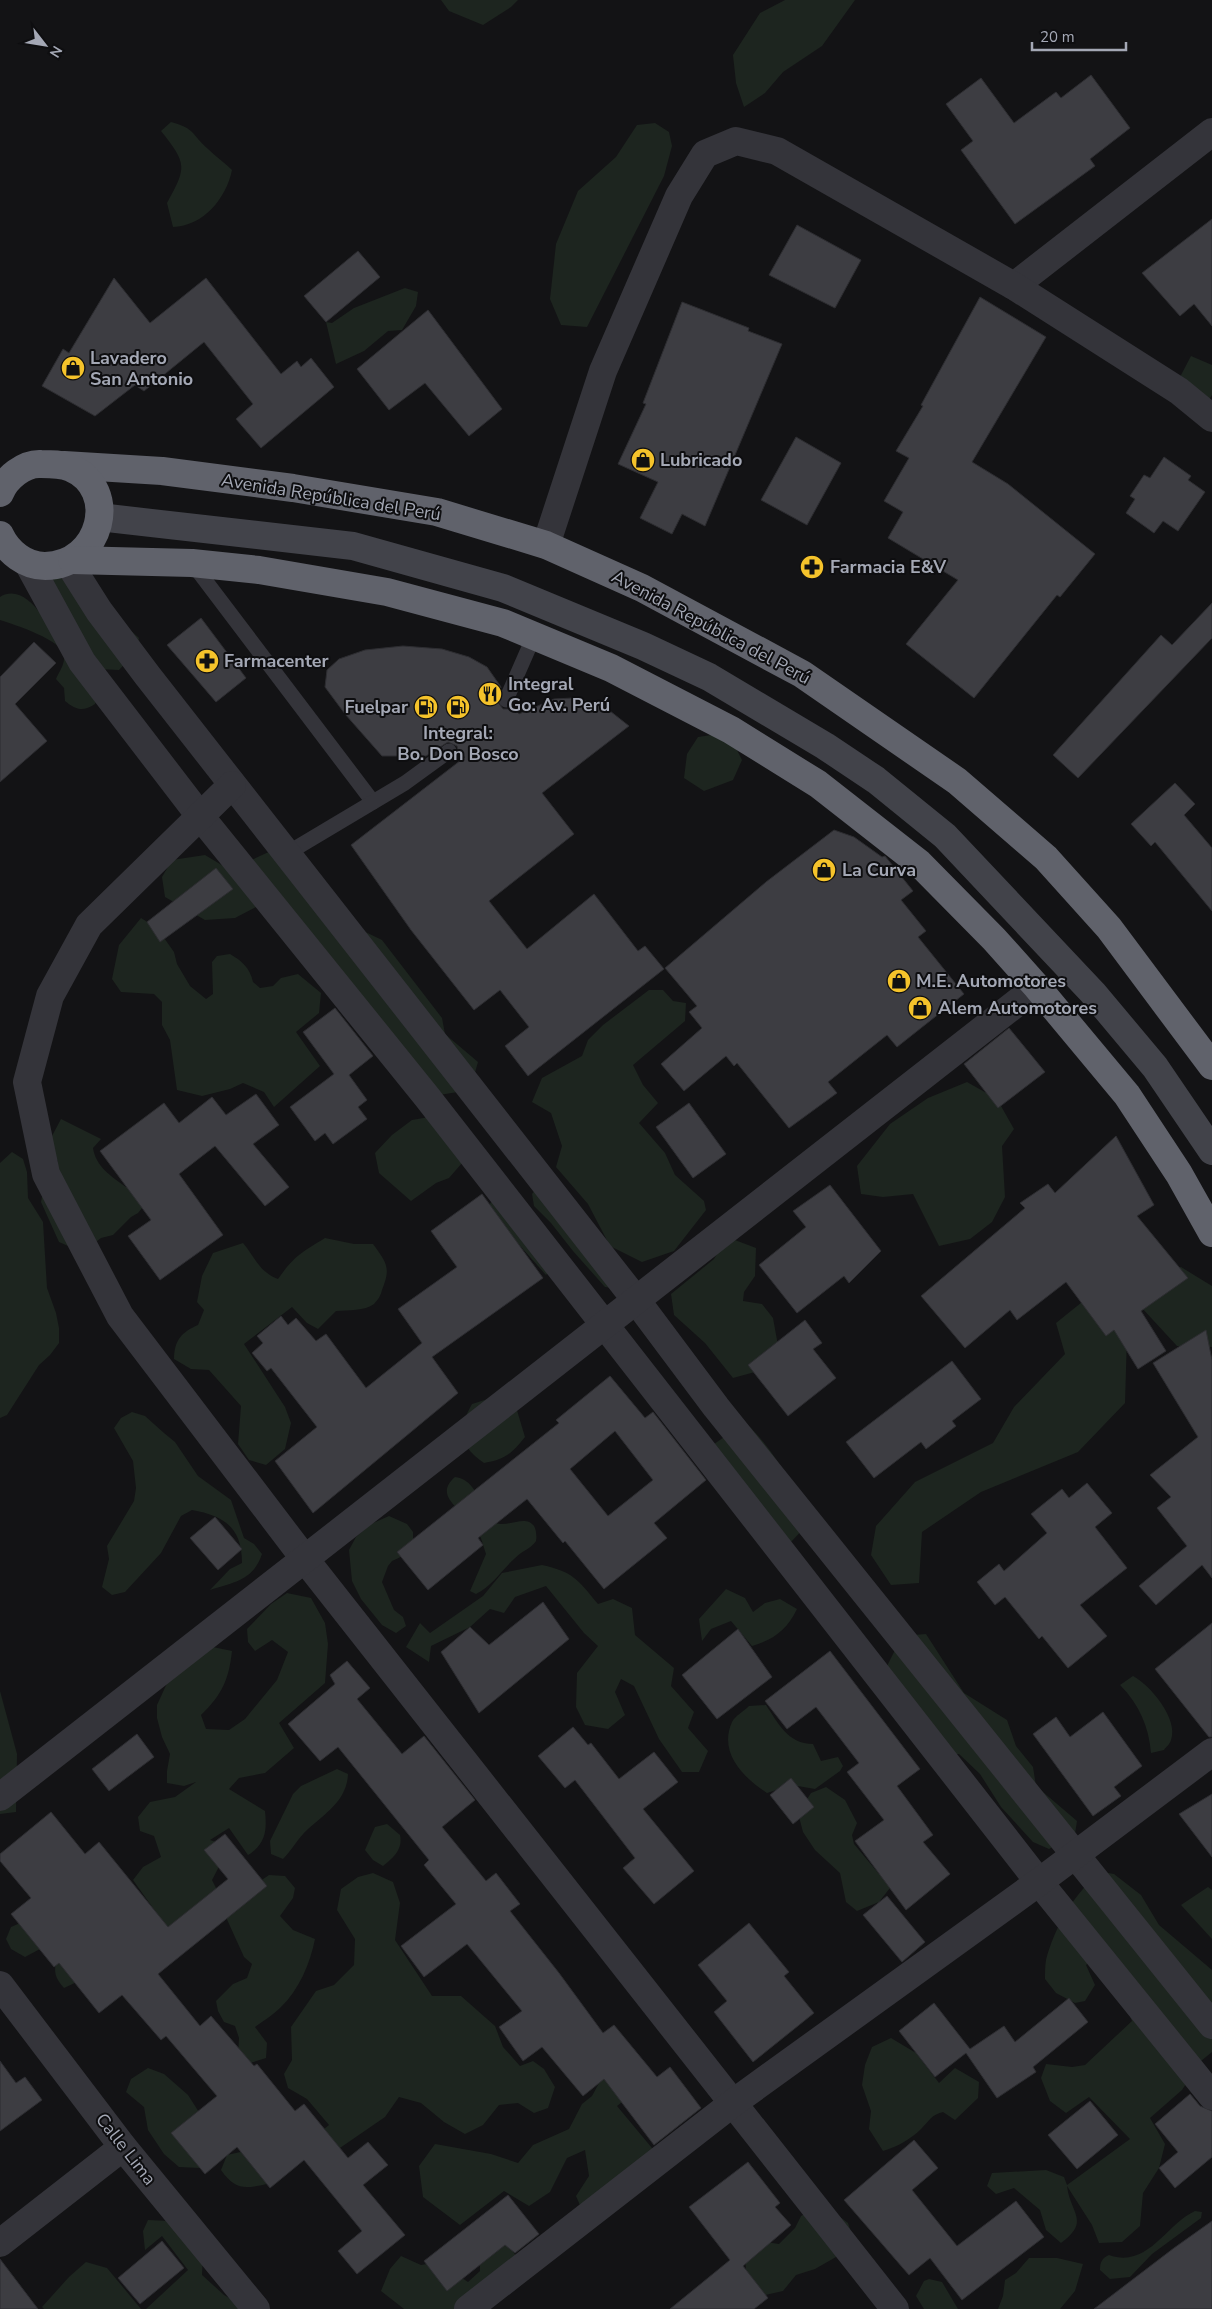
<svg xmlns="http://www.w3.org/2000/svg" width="1212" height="2309" viewBox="0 0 1212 2309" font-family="'Nunito Sans',sans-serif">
<rect width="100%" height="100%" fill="#131315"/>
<g fill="#1d251f">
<polygon points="441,0 518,0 511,7 483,25 449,11"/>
<polygon points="785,0 855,0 822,46 783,72 765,93 744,107 736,83 733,55 760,13"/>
<path d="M171,122C196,129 191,134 208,149C216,157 224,162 232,170C226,199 203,226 173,227L167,203C187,167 187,164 161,131Z"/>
<polygon points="655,123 669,132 672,146 664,176 587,327 561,325 550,299 556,244 578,191 616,157 637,125"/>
<polygon points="405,288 418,292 416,306 402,330 388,331 364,351 336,364 326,322 332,323 354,308"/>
<polygon points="1191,356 1212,365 1212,395 1209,400 1180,377"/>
<path d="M54,568L129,629L139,638C137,650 127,662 119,670L98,669V697L95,704C83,712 76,710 65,701L64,688L56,679C59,672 65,664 64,656C63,640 15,625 0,620V597C16,587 31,601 41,614Z"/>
<polygon points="718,734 733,742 742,760 733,780 704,791 684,778 687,754 698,737"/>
<polygon points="273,850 347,923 382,940 442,1018 445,1034 478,1062 470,1090 427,1097 256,907 235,918 205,920 165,897 162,877 172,860 205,855 230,870"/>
<path d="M141,918L157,928L174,952L177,964L190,986L206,999L213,994L212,962L217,956L230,954C242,961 250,968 253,982L260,988L273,986L281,978L298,974L321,993L319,1013L296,1032L320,1066L274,1107L264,1092L243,1083L230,1089L202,1096L177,1090L170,1040L162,1025V1002L154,994L121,992L112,979L119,945Z"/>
<polygon points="649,990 663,990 673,1001 686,1003 685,1021 633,1065 643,1085 658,1103 639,1123 665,1153 675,1175 704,1201 706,1210 674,1251 642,1262 610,1246 588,1204 556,1167 562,1146 551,1113 532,1102 542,1078 582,1056 588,1040 603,1025"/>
<polygon points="967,1082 997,1099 1014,1129 1002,1146 1005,1197 992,1222 970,1239 939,1246 913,1194 883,1197 861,1194 857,1166 890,1124 928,1098"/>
<polygon points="429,1117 462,1163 449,1178 436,1183 411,1201 379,1173 375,1153 392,1135 412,1120"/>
<path d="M61,1119L101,1139L93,1148C96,1167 111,1176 126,1187L161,1158L155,1192L138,1213L131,1217L113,1235L101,1238L89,1247L75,1249L59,1242L41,1202L44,1186L58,1161L52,1155V1136Z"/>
<polygon points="12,1152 23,1159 27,1172 28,1198 43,1222 47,1288 56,1313 59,1328 59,1343 50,1355 39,1365 7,1415 0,1418 0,1163"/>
<polygon points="536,1189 612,1288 605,1287 573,1251 551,1223 534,1206 532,1194"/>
<polygon points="493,1200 551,1269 546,1275 505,1229 489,1205"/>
<polygon points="727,1237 756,1248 755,1276 744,1292 743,1301 762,1304 773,1318 779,1351 769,1368 733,1378 705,1343 674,1315 671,1294 714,1259"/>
<path d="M325,1238L354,1244H373C387,1263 391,1268 382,1290C381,1295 378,1300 374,1304C365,1311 348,1310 336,1311L318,1329L307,1323L292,1307L244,1344L285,1407L291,1423L285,1449L266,1465L249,1460L238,1444L241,1406L209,1370L191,1369L174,1359C174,1340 182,1332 198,1325L204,1310L197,1302L202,1276L213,1253L243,1243C255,1257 259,1272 278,1279C295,1255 301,1253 325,1238Z"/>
<polygon points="1181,1267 1212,1286 1212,1347 1177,1346 1141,1307 1127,1336 1125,1403 1078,1452 981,1492 922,1532 919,1583 891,1585 871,1555 876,1526 915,1482 993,1443 1014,1407 1065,1354 1056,1323 1087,1298 1158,1271"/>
<path d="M494,1397L516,1407L525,1437C511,1454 506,1459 484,1463C459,1446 457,1430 472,1404Z"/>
<path d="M132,1412L145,1416L164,1433L175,1442L198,1476L231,1500L244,1538L254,1544L262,1554C253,1581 234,1582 210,1590L230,1569L242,1563C242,1528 225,1516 192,1510L181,1516L161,1553L125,1592L112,1595L102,1587L109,1559L107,1546L134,1501L136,1488L133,1461L114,1428L121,1418Z"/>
<path d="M750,1427C777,1454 795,1489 809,1523L790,1543L714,1444L730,1433Z"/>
<path d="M455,1477C477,1480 479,1505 491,1519C502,1533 524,1512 534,1526C536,1529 537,1537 536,1541C533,1546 526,1550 521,1553C505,1565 494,1585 476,1594L470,1591L486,1554C483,1545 480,1532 474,1525C461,1509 433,1496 455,1477Z"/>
<polygon points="389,1516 407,1524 413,1532 413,1545 405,1555 392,1561 388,1566 382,1582 394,1610 403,1617 406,1626 396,1633 382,1625 361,1599 352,1581 349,1550 356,1537 371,1524"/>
<path d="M542,1565C574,1572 578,1580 598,1604L613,1599L632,1608L635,1635L674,1668L671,1686L694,1712L688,1728L708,1751L699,1772H682L659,1739L634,1686L621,1679L615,1692L625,1715L608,1729L585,1725L576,1707L577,1673L598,1646L584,1633L546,1586L515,1597L504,1613L490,1609L470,1627L431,1646L429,1662L406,1647L420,1623L430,1633L483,1596L502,1573Z"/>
<path d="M726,1589L745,1598L753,1612L765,1603L780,1599L797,1609C787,1630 773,1640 752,1646L731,1621L711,1629L702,1641L699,1619Z"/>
<path d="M287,1593L311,1598L325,1623L328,1644L325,1683L279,1723L294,1748L265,1773L239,1778L229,1789L265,1811C267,1830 266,1844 248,1855L229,1828L210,1840L222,1844L223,1859L212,1880L222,1900L173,1936L133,1880L143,1867L161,1857L154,1836L140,1831L138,1817L150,1802L175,1797L196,1782L184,1786L167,1783V1771L170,1754L162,1737L157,1718V1705L174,1668L208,1646L232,1651C229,1679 222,1695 201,1715L206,1729L229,1730L245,1719L277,1680L288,1652L272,1640L255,1651L248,1642L247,1629L271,1604Z"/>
<polygon points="926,1634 964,1693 1007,1720 1016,1746 1033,1767 1036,1786 1077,1821 1075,1834 1049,1849 1033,1842 1001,1807 980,1774 959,1754 941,1754 888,1677 888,1664 902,1636"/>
<path d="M1133,1676C1150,1685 1179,1719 1171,1740C1170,1744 1166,1747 1164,1750L1151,1753C1149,1727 1139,1704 1120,1685Z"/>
<polygon points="0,1691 17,1754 16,1812 0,1814"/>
<path d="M766,1705C778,1723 788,1744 813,1744L821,1761L838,1757L843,1766L840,1771L815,1789L792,1785L767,1793C744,1778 718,1753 732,1722C735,1716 744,1711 749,1706Z"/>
<path d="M337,1769L348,1774C347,1800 326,1813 308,1829C298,1838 292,1850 283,1859L271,1854L270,1841L293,1794L301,1786Z"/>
<polygon points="826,1787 845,1800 857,1823 852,1835 854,1844 879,1874 891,1871 893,1884 879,1902 857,1911 846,1902 840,1873 815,1850 803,1832 798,1813 811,1793"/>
<path d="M387,1824L400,1835C403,1849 394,1857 383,1866L373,1860L365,1850L375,1827Z"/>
<path d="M1103,1872L1114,1874L1141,1895L1159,1925L1212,1970V2052L1201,2061L1182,2090L1150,2118L1165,2144L1159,2168L1143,2193L1140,2226L1122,2242L1099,2243L1092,2225L1067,2186C1070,2213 1091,2221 1061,2243L1046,2230L1040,2210L1014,2188L996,2194L987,2186L992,2173L1046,2170L1064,2177L1067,2185L1130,2139L1089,2097L1066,2113L1050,2101L1041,2078L1046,2064L1072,2067L1085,2065L1132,2021L1122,1997L1095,1957L1086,1965L1095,1985L1085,2001L1075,2003L1056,1993L1045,1979C1045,1973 1045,1966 1046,1960C1054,1929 1075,1889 1103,1872Z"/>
<polygon points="373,1873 393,1882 400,1903 395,1940 432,1996 461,1996 495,2026 503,2047 520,2066 533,2061 544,2069 555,2087 548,2108 534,2113 518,2103 499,2105 483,2125 465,2134 444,2122 421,2103 399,2097 385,2117 321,2161 309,2141 329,2125 307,2099 288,2088 284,2074 292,2060 291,2027 316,1991 334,1985 354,1965 355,1939 337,1910 341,1889 358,1877"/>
<path d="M269,1875L285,1876L295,1888L293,1898L280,1916L293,1930L315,1939C310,1964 299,1990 280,2008C273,2015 263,2021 255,2027L267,2043L266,2058L247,2064L238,2055L239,2038L235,2026L224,2022L218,2011L216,2001L233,1984L247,1978L252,1964L244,1957L225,1915L238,1896Z"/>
<polygon points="1208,1887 1212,1890 1212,1939 1181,1905"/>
<polygon points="27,1920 40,1949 25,1957 11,1949 6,1939 11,1927"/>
<path d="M57,1958L79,1981L64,1988C55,1978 53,1972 57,1958Z"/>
<path d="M891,2038L916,2053L939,2083L955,2068L979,2082L978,2098L955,2120L943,2112C931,2115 930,2120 921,2129C911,2139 897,2147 883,2151L869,2129L871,2111L862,2085L865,2065L872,2047Z"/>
<polygon points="148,2068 164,2074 188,2095 204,2120 200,2168 179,2167 164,2154 148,2130 144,2107 126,2092 131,2079"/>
<polygon points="604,2074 644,2085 617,2106 657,2154 582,2210 576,2196 589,2176 585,2150 567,2158 550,2192 529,2206 504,2191 460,2225 423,2197 419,2166 435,2144 491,2154 518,2163 533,2145 569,2129 582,2104 592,2096"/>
<path d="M258,2148L275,2167L267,2184C244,2189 235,2190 221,2170L227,2155Z"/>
<polygon points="823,2204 848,2223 853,2238 836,2257 815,2269 796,2275 783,2291 761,2296 747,2283 745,2257 758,2241 779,2244 795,2228 801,2216"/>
<path d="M1195,2211L1202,2212L1201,2218L1152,2254L1130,2277L1110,2279L1100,2270C1100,2262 1102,2258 1109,2255C1148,2269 1166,2224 1195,2211Z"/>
<polygon points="148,2220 169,2221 203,2255 202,2275 224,2295 248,2309 146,2309 188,2270 162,2236 145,2250 143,2231"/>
<polygon points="507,2243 528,2273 477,2309 404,2309 381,2291 390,2269 401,2256 421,2265 438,2262 468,2282 480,2271 480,2256"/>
<polygon points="1029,2258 1057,2258 1083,2264 1075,2291 1060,2309 998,2309 1003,2296 1005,2280 1016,2273"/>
<polygon points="86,2262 107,2268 141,2309 44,2309 42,2307 69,2277"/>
<polygon points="929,2279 942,2282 958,2309 924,2309 916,2296 924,2281"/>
</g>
<g fill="#3d3d42" stroke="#2d2d31" fill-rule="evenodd">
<polygon points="1091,75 1130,128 1090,159 1095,166 1015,224 961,150 973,141 946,104 981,78 1014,123 1056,92 1061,98"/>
<polygon points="1212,219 1212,326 1194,304 1180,316 1142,273"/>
<polygon points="797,225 861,260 835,308 769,275"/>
<polygon points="358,251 380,277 326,322 304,296"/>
<polygon points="114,278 150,323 206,278 281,374 297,361 301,367 311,358 334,387 261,448 236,419 253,404 204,342 144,391 135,385 95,416 42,386 63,349 69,353"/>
<polygon points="980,297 1046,337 972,462 1008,484 1095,554 1060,597 1057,595 974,698 906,644 958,580 888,538 903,512 884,501 909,458 896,451 923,406 921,405"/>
<polygon points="682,302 749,328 748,331 782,344 705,526 682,514 672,534 640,518 658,482 618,464 646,404 643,403"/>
<polygon points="428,310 502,409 469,436 425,383 389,410 357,369"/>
<polygon points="796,437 841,463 807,525 761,500"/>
<polygon points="1164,457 1191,476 1188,480 1205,492 1178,531 1163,521 1154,533 1126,513 1135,499 1130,496 1144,475 1150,478"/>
<polygon points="1212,603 1212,638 1078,778 1053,755 1161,635 1172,645"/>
<polygon points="201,618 246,678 216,702 167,645"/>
<polygon points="34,642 56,663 15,704 47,741 0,782 0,677"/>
<polygon points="403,646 442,649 469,657 487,667 501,687 497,701 503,709 508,709 513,706 519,714 554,699 573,698 590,702 610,711 629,726 542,793 574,834 489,901 527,949 594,894 638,951 645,946 664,969 528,1076 505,1046 529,1027 500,990 474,1010 411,930 351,845 465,757 456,757 458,750 457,746 448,742 426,756 382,756 345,714 325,687 327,670 339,659 365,650"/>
<polygon points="1175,783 1195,804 1184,815 1212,848 1212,911 1155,842 1151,846 1131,824"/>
<polygon points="834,830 854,837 882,857 885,856 913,891 901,900 926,931 918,937 964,994 897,1047 887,1035 828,1082 837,1093 789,1128 737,1063 734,1066 726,1056 684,1091 661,1064 702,1028 689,1012 697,1006 665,968 766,882"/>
<polygon points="216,868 233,889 160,942 147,922"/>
<polygon points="335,1008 373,1056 349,1075 367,1100 358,1107 367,1119 333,1144 325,1133 315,1141 290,1107 334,1074 303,1032"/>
<polygon points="1009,1028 1045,1072 998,1108 964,1064"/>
<polygon points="256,1094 279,1125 253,1144 289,1187 265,1206 215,1146 179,1174 223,1235 160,1280 128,1236 151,1220 100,1151 164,1103 179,1123 212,1097 226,1115"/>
<polygon points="689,1103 726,1154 693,1178 656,1127"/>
<polygon points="1116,1136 1154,1205 1137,1216 1188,1278 1141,1311 1166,1351 1138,1369 1114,1330 1106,1336 1066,1282 1017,1320 1010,1310 965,1348 921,1296 1025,1208 1020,1203 1048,1184 1055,1193"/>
<polygon points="830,1185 881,1251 849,1283 844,1276 797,1313 759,1265 806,1227 793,1211"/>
<polygon points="482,1194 543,1278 432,1357 458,1393 313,1513 275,1461 317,1427 271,1368 267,1371 252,1353 263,1343 257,1336 281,1316 288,1325 296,1318 316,1341 326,1334 366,1388 422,1343 398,1309 457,1267 431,1231"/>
<polygon points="805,1320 822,1343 813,1349 836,1378 788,1416 748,1365"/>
<polygon points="1206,1330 1212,1360 1212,1578 1202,1565 1156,1605 1139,1586 1187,1546 1157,1508 1171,1497 1150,1475 1198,1437 1153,1363"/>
<polygon points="952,1361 981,1399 952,1421 956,1426 926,1449 921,1442 874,1478 846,1442"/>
<path d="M610,1376L645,1418L653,1412L706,1480L654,1523L667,1538L604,1589L565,1541L563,1543L527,1499L478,1538L483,1545L428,1590L397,1552L559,1423L556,1420ZM615,1431L653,1480L608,1516L570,1469Z"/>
<polygon points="1087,1483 1112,1513 1095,1527 1127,1568 1080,1605 1107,1636 1068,1668 1042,1636 1039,1639 1005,1597 995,1605 977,1582 999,1564 1004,1571 1047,1533 1031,1514 1062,1489 1069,1498"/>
<polygon points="215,1517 242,1549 218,1570 190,1538"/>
<polygon points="543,1602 569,1639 479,1713 441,1652 470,1627 489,1645"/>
<polygon points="1212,1623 1212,1737 1209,1737 1155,1669"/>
<polygon points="738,1629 772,1677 717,1719 682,1675"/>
<polygon points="830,1651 920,1769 897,1786 933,1835 923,1842 950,1874 906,1910 855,1841 884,1820 847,1772 859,1763 816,1707 787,1729 765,1701"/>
<polygon points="347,1661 370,1688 357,1699 402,1754 424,1736 475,1800 442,1827 486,1881 496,1873 520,1904 510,1911 559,1973 603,2033 614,2025 657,2077 670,2067 701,2108 654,2145 604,2079 583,2096 542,2047 523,2061 499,2027 522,2011 467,1944 424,1977 401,1946 456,1904 424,1865 429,1860 338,1747 320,1761 288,1724 335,1684 330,1675"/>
<polygon points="1103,1712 1142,1766 1114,1787 1121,1796 1093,1816 1033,1734 1056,1717 1070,1737"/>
<polygon points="573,1727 588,1745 591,1743 619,1779 654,1752 678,1782 643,1809 694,1871 654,1904 623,1868 635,1858 575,1780 565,1788 538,1756"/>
<polygon points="137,1734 154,1757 109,1791 92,1769"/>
<polygon points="791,1778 814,1807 793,1824 770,1795"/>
<polygon points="1212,1794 1212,1857 1179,1814"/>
<polygon points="51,1812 85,1854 99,1842 168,1927 228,1879 204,1850 225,1834 267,1886 158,1974 200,2026 211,2016 254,2066 257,2064 295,2111 304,2104 348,2158 368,2142 388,2165 363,2185 405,2235 357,2274 338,2251 362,2231 304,2160 270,2188 237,2147 205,2174 171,2133 217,2096 166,2036 161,2040 122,1995 99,2013 59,1963 54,1967 11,1914 31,1898 0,1861 0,1854"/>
<polygon points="887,1896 925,1942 902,1962 863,1915"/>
<polygon points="749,1923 789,1972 784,1976 814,2013 753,2062 714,2012 727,2001 698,1965"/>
<polygon points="1069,1998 1088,2022 1033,2067 1036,2072 997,2098 966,2053 935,2077 899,2031 934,2003 970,2049 1004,2026 1015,2042"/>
<polygon points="0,2061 16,2083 25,2077 42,2100 0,2131"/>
<polygon points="1190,2094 1200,2106 1212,2111 1212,2157 1175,2188 1159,2168 1178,2152 1155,2124"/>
<polygon points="1090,2101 1118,2135 1077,2169 1048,2135"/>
<polygon points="914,2140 938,2168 912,2190 957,2246 1016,2201 1044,2237 962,2300 930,2258 909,2275 844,2200"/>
<polygon points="748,2162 780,2203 775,2207 791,2225 743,2266 768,2298 754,2309 670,2309 730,2260 689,2207"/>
<polygon points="508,2195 539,2234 515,2253 505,2245 447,2291 424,2261"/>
<polygon points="1212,2221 1212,2309 1094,2309 1174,2248"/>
<polygon points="162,2241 184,2268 140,2304 118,2278"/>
<polygon points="0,2259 38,2309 0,2309"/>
</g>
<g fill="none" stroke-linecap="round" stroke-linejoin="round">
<g stroke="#34343a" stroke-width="15">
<polyline points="192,563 373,802"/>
<polyline points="506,700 534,636"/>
<polyline points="286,854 405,783 449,751"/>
</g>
<g stroke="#34343a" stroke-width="28">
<polyline points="1014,286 1212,132"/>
<polyline points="546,545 603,371 679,196 705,154 736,141 777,151 1014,286 1179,391 1212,418"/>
<polyline points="68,562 99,611 147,675 636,1300 716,1407 1212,2025"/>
<polyline points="28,563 82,662 200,816 427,1097 1039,1882 1212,2096"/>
<polyline points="232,785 89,925 50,996 27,1082 46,1174 120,1316 304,1558 895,2309"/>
<polyline points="0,1797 1037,987"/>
<polyline points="0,1985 123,2147 256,2309"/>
<polyline points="0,2243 123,2147"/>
<polyline points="468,2309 733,2103 1039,1882 1212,1752"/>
</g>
<polyline stroke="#42434a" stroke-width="28" points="99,517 353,546 503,588 643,646 709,677 825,746 876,780 945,836 1093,993 1155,1067 1212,1151"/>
<g stroke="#60626b" stroke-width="28">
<polyline points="64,465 162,471 293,488 437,512 546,545 642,588 802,674 957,781 1046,858 1109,928 1212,1066"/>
<path d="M0,493C6,478 24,463 41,464C51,464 62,464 71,468C120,489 102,565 45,566C25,566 8,552 0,535"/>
<polyline points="72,560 192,563 259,570 387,592 503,623 611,668 731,730 818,784 919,863 994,939 1037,987 1127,1095 1179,1174 1212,1233"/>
</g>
</g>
<defs>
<g id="shop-disc" transform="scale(1.25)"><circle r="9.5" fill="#f5c32b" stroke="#0e0e10"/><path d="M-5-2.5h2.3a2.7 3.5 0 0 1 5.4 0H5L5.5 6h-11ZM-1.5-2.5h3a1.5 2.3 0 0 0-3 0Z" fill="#111"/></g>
<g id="pharmacy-disc" transform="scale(1.25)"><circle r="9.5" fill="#f5c32b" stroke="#0e0e10"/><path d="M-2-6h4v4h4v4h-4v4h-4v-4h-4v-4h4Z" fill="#111"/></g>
<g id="restaurant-disc" transform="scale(1.25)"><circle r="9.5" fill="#f5c32b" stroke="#0e0e10"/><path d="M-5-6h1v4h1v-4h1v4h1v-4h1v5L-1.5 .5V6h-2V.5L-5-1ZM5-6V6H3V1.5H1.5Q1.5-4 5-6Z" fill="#111"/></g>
<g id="fuel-disc" transform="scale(1.25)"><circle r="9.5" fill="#f5c32b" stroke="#0e0e10"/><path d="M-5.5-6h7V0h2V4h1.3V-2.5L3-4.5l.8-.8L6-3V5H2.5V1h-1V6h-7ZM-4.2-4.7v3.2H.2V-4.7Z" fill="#111"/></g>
</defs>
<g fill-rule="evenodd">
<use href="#shop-disc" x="73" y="368"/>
<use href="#shop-disc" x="643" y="460"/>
<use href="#pharmacy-disc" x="812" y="567"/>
<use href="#pharmacy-disc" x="207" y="661"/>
<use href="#restaurant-disc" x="490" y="694"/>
<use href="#fuel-disc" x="426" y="707"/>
<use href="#fuel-disc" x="458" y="707"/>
<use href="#shop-disc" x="824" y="870"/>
<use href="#shop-disc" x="899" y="981"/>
<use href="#shop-disc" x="920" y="1008"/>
</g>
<g text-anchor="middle" stroke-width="4" stroke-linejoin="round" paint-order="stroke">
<g font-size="18" font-weight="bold" fill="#a4a8b5" stroke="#0e0e10" text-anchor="start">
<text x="90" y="364">Lavadero<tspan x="90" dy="21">San Antonio</tspan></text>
<text x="660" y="466">Lubricado</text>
<text x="830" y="573">Farmacia E&amp;V</text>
<text x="224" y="667">Farmacenter</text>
<text x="508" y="690">Integral<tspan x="508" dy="21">Go: Av. Perú</tspan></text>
<text x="408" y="713" text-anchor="end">Fuelpar</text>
<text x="458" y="739" text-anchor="middle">Integral:<tspan x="458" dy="21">Bo. Don Bosco</tspan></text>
<text x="842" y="876">La Curva</text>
<text x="916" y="987">M.E. Automotores</text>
<text x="938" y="1014">Alem Automotores</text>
</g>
<g font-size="18" fill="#a4a8b5" stroke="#0e0e10">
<text transform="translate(331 497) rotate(9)" y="6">Avenida República del Perú</text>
<text transform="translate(711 627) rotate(28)" y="6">Avenida República del Perú</text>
<text transform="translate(126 2149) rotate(52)" y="6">Calle Lima</text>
</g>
</g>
<g transform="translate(45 45) rotate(121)" stroke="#0e0e10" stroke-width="4" paint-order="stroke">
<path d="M0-4L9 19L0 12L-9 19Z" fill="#a4a8b5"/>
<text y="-8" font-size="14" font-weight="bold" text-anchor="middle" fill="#a4a8b5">N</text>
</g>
<path d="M1032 42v8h94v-8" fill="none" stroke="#a4a8b5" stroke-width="2.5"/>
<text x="1040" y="42" font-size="15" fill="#a4a8b5" stroke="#0e0e10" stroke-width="4" paint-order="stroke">20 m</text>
</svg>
